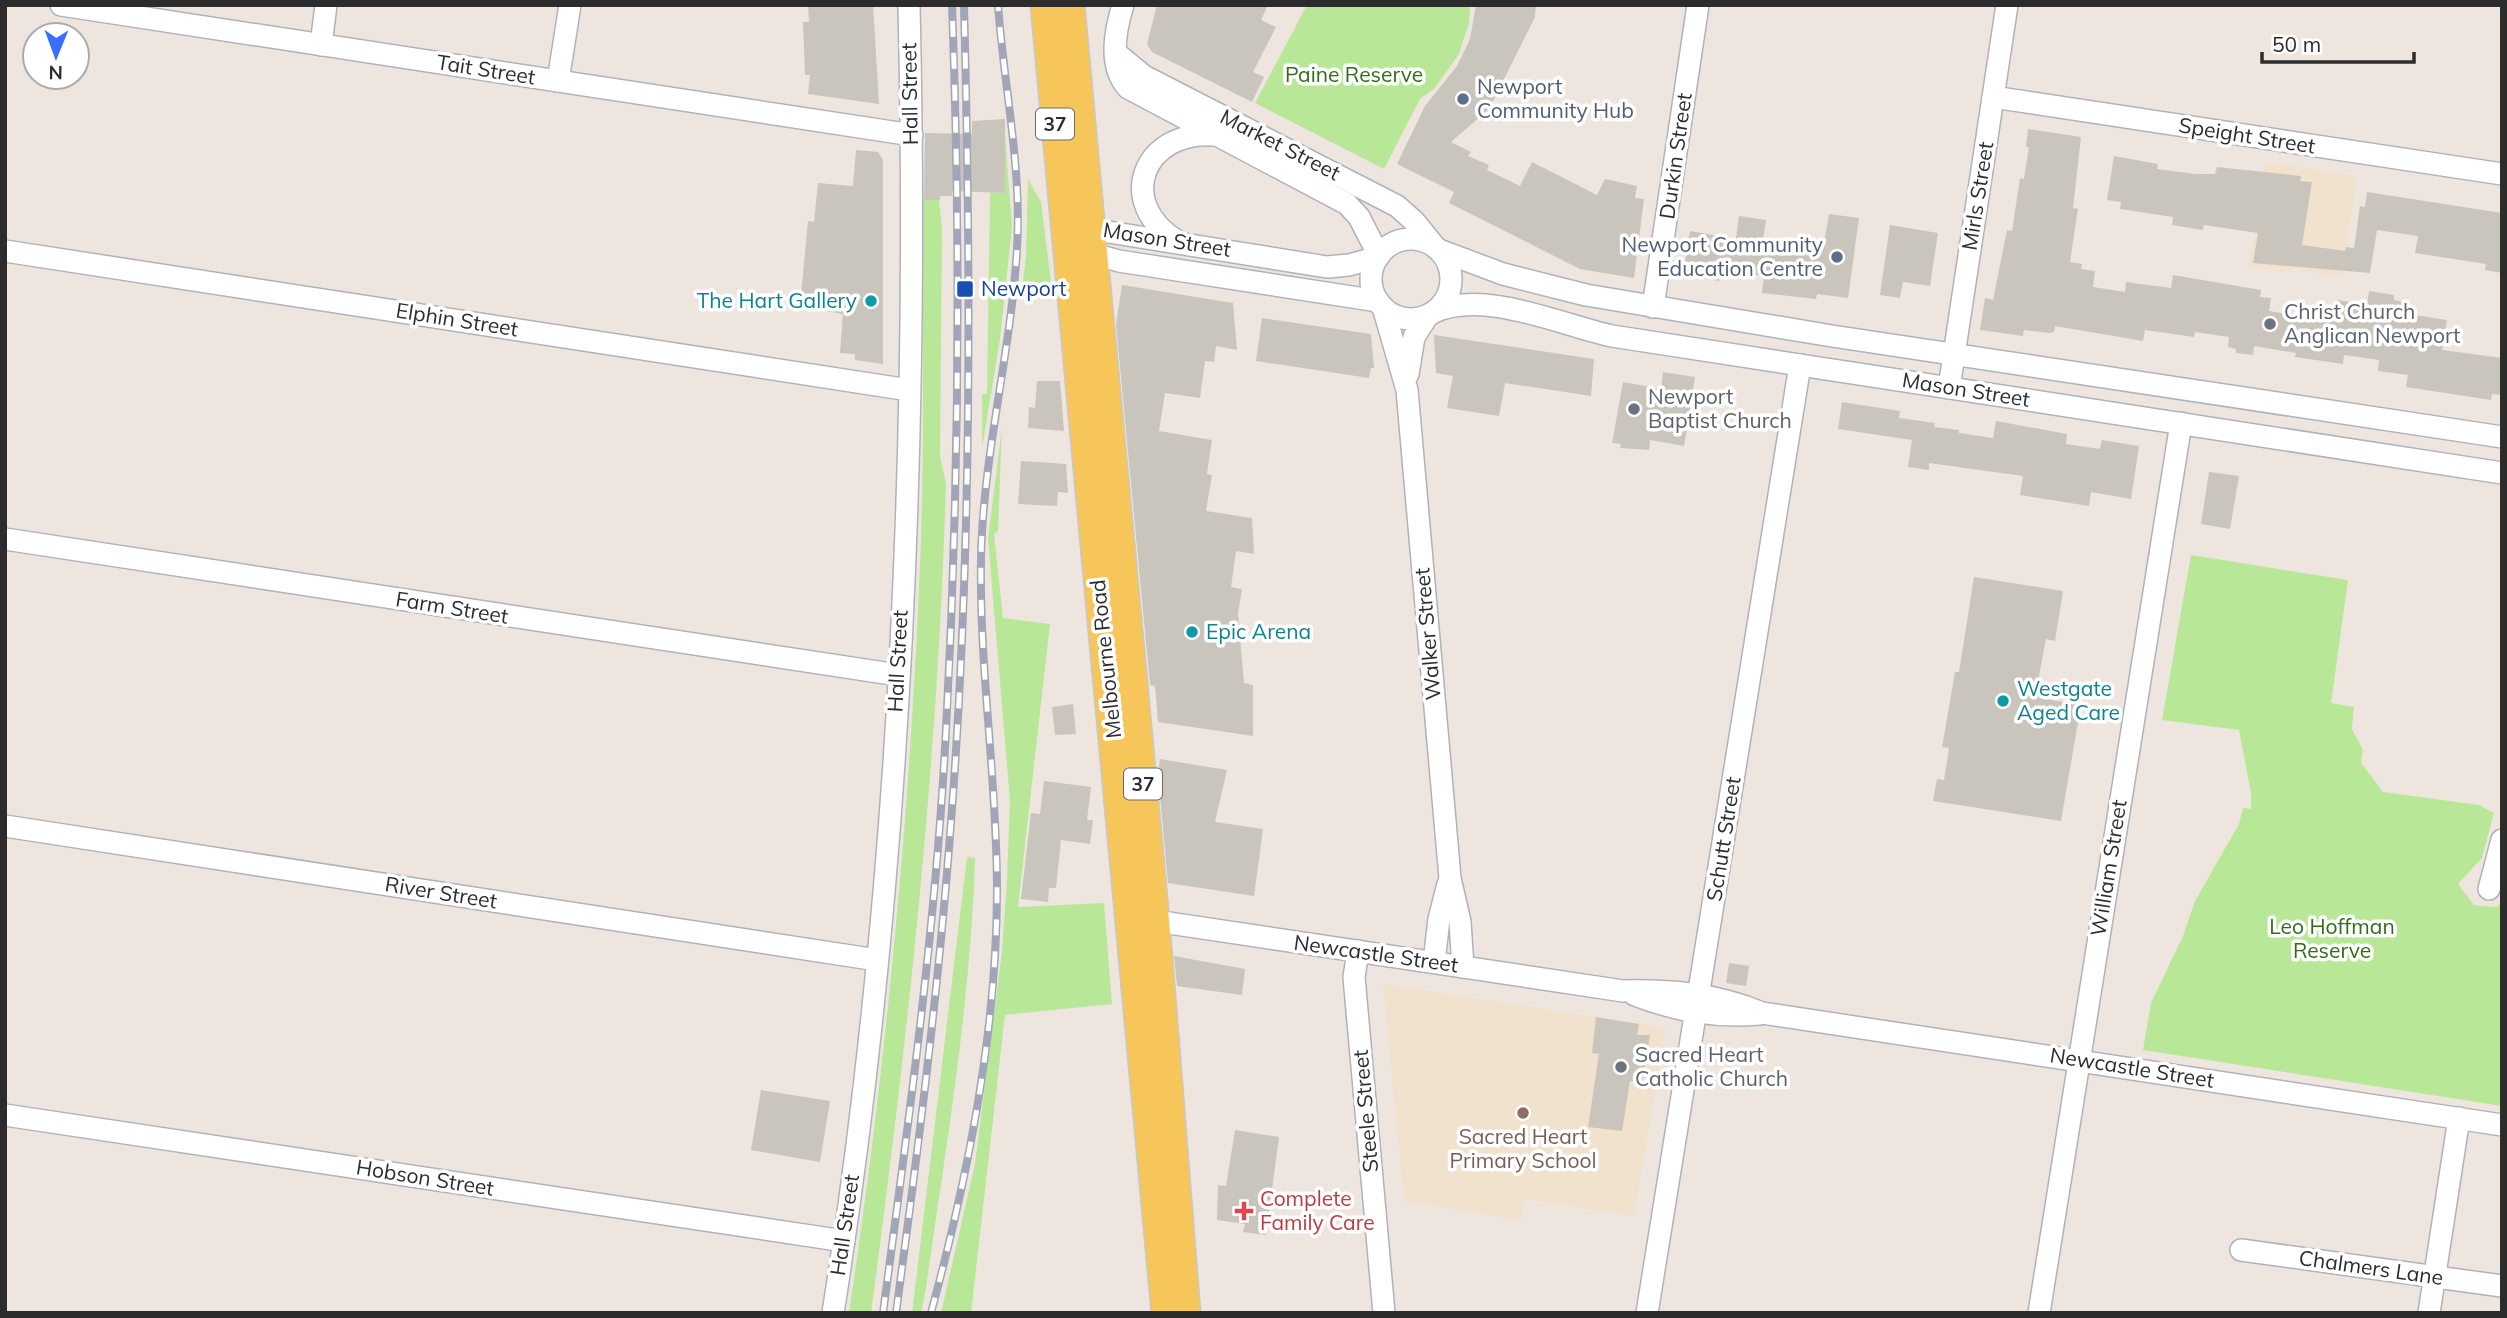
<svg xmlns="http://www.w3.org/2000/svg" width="2507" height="1318" viewBox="0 0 2507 1318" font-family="Mulish,sans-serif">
<rect width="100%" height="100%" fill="#eee6de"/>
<g fill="#f0e2cd">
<polygon points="2265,162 2357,176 2342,277 2293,269 2284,272 2249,267"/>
<polygon points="1383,984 1666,1028 1634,1216 1524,1199 1521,1220 1404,1201"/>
</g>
<g fill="#b9e798">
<polygon points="1307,5 1470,5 1469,23 1459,54 1435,88 1420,99 1384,169 1255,103"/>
<polygon points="1005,135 1012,227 1000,339 982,448 982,394 987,394 990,193 1005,193"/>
<polygon points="1028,179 1041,202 1052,290 1022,289 1026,256"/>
<path d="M923,200H939L942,228L940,456L946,484C938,762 908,1037 871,1313H849C886,1067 910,813 920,564C925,443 922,321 923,200Z"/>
<polygon points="1002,427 998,531 994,534 1003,618 1050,624 1018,907 1104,903 1112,1004 1005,1015 971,1313 941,1313 975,1164 1002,951 1007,879 1010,801 988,539"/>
<polygon points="2191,555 2348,580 2331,703 2354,707 2352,729 2363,750 2361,763 2383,792 2479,805 2494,813 2482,858 2458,884 2474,905 2496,907 2502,902 2502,1106 2143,1050 2151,1003 2183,936 2195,901 2239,824 2243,808 2251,809 2251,793 2239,730 2162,720"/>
<path d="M967,857L975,858C971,1002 946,1146 926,1288L921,1313H912Z"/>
</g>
<g fill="#c9c4bc">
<polygon points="808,5 873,5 879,104 808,94 810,75 805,75 803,22 809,22"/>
<polygon points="1157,5 1268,5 1261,20 1276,27 1253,72 1264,77 1252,102 1152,52 1147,44"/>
<polygon points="1476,5 1536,5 1535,17 1489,109 1451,142 1471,152 1468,156 1489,165 1487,170 1520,186 1532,162 1597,195 1605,179 1637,186 1635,198 1644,199 1634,278 1580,269 1449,203 1454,192 1397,164 1425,106 1457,66 1470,39"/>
<polygon points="1005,119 1005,193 952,191 952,196 940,196 940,200 924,200 925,133 972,134 972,121"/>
<polygon points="2028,129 2081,137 2073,208 2078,209 2070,262 2082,264 2081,269 2095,271 2093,287 2125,292 2126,282 2171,288 2173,275 2261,290 2260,297 2271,298 2269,311 2335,321 2338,300 2367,305 2369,291 2394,295 2394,300 2403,302 2402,313 2447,320 2442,350 2502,358 2502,395 2492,394 2491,400 2406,387 2408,375 2378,371 2379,360 2344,355 2343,364 2295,357 2296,353 2254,346 2253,355 2236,353 2236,349 2228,347 2229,337 2195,332 2194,337 2145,330 2143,341 2055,326 2054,332 2049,333 2024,330 2023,336 1980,330 1985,298 1993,300 2007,230 2012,231 2020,178 2024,179 2029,147 2026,147"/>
<polygon points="856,150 878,152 883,160 883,364 855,360 855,354 840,353 843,314 800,306 808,221 814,222 818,183 853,186"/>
<polygon points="2114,156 2158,164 2157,169 2195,174 2215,174 2217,167 2301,176 2300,181 2312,182 2302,245 2345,251 2346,247 2354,248 2360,206 2365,207 2367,192 2502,213 2502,273 2485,270 2486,264 2415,253 2418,236 2377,230 2370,273 2253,263 2258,233 2204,225 2203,230 2172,225 2173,217 2120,209 2121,202 2107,200"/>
<polygon points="1829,214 1859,218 1848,298 1817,294 1816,299 1762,293 1764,276 1720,271 1719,281 1683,275 1690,231 1736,239 1739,216 1766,220 1763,240 1823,249"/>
<polygon points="1890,225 1938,233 1930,286 1903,282 1900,298 1880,295"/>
<polygon points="1122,285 1233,303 1237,350 1216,346 1214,362 1205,361 1200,398 1165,393 1159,431 1212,440 1207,474 1212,475 1206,511 1252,518 1254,554 1236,551 1231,587 1242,589 1238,613 1244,683 1253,685 1253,736 1158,722 1155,686 1150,685 1116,324"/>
<polygon points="1262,318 1371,334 1374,368 1371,368 1369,378 1256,361"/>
<polygon points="1434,335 1594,359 1591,396 1505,383 1499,416 1447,408 1453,376 1436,373"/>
<polygon points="1663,372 1695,377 1684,446 1650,440 1649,450 1620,448 1621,444 1612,443 1623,382 1661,389"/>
<polygon points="1037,381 1060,381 1064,431 1028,428 1029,407 1035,408"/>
<polygon points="1842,402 1900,411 1899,418 1935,423 1934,427 1959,430 1959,433 1993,438 1996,421 2067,434 2066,444 2100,449 2102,440 2139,446 2131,499 2091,492 2089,506 2020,495 2023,476 1929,463 1929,470 1908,467 1912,440 1838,429"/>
<polygon points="1021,461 1066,464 1068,493 1058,492 1057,506 1018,504"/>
<polygon points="2209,472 2239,476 2230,529 2201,524"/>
<polygon points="1974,577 2063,591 2055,641 2046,639 2038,681 2049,683 2046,699 2081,705 2061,821 1933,801 1937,779 1944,780 1949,748 1942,747 1955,672 1959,672"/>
<polygon points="1073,704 1076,734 1055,735 1052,707"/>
<polygon points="1160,759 1227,770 1215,822 1263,829 1254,896 1168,883 1158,773"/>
<polygon points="1044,781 1091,787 1087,820 1093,820 1090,844 1061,840 1056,888 1049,888 1048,902 1021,899 1031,813 1040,814"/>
<polygon points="1174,956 1245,969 1242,995 1177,986"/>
<polygon points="1729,963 1749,966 1746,986 1726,983"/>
<polygon points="1596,1017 1639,1024 1637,1035 1650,1035 1642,1082 1630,1081 1622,1131 1588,1127 1599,1054 1592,1053"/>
<polygon points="761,1090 830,1101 820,1162 751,1150"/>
<polygon points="1235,1130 1279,1137 1266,1235 1243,1232 1245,1224 1217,1220 1218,1185 1226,1186"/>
</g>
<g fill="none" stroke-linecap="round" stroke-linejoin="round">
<g stroke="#aeb2bc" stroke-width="24">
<g id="minor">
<polyline points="61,5 912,135"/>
<path d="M1123,5C1115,31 1108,66 1128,88L1347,204L1359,217L1379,256"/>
<polyline points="321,45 326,5"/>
<polyline points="1116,53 1144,76 1397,206 1415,222 1436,248"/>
<polyline points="558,81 570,5"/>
<polyline points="1993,97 2502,174"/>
<polyline points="1080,234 1090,229 1327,267 1349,265 1378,257"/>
<circle cx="1411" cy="279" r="40"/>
<path d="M1177,241C1114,202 1144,130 1214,135"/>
<polyline points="1439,250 1503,274 1586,295 1832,336 2502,437"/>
<polyline points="5,251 909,390"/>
<polyline points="1083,251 1119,261 1378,301"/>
<polyline points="1383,307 1407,390 1450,878 1460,922 1463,967"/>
<polyline points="1653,307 1698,5"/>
<path d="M1434,312C1484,289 1561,325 1612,336L2502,473"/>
<polyline points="1408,374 1414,337 1428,315"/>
<polyline points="1949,388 2007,5"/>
<polyline points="5,539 898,675"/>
<polyline points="5,826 877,960"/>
<polyline points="2489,889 2502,840"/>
<path d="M1142,919L1623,991C1673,990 1716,994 1762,1013L2502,1125"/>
<polyline points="1358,951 1354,977 1384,1313"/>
<polyline points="1434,962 1439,919 1448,884"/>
<path d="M1635,995C1677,1011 1715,1018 1760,1014"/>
<polyline points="5,1115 844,1241"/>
<polyline points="2241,1250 2502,1286"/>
<path d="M833,1313C901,884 919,439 909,5"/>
<polyline points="1647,1313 1800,365"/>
<polyline points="2039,1313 2181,423"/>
<polyline points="2429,1313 2459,1118"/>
</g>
</g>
<g stroke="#c8c8c8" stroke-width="31">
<g id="major">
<polyline points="1045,5 1166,1313"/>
<polyline points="1070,5 1155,921 1186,1313"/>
</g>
</g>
<use href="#minor" stroke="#fff" stroke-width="21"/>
<use href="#major" stroke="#f7c65a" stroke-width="28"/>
<g stroke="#a0a5b7" stroke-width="8">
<g id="rail">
<path d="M883,1313C909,1119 936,925 946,730C959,489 961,246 952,5"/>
<path d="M896,1313C918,1150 939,986 951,822C972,551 971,277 964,5"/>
<path d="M931,1313C968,1176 997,1031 997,889C997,778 979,668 981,558C983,454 1011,353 1017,249C1022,167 1004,87 998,5"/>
</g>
</g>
<use href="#rail" stroke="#fff" stroke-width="5" stroke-dasharray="16" stroke-linecap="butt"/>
</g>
<g fill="#5c6f8a" stroke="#fff" stroke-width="2.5">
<circle cx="1463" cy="99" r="7"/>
<circle cx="1837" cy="257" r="7"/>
</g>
<rect fill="#1a4fb4" stroke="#fff" stroke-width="2.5" x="956" y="280" width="18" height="18" rx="3.5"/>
<g fill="#0f9aa8" stroke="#fff" stroke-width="2.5">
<circle cx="871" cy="301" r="7"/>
<circle cx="1192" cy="632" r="7"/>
<circle cx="2003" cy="701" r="7"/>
</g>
<g fill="#6b7280" stroke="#fff" stroke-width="2.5">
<circle cx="2270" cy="324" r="7"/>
<circle cx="1634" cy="409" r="7"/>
<circle cx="1621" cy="1067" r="7"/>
</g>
<circle fill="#8d6e63" stroke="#fff" stroke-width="2.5" cx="1523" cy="1113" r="7"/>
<path fill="#e0444e" stroke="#fff" stroke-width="2.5" d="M1240.5 1200.5h7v7h7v7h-7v7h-7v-7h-7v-7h7z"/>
<g text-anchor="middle" stroke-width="7" stroke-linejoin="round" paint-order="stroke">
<g fill="#fff" stroke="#6b6b6b" stroke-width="2">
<rect x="1036" y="108.5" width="38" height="31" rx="5"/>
<rect x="1124" y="768.5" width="38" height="31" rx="5"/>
</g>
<g font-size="19" font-weight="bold" fill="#2c2c2c">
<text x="1055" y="131">37</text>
<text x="1143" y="791">37</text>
</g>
<g font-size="21" fill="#2c2c2c" stroke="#fff">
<text transform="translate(486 70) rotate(9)" y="7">Tait Street</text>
<text transform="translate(910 94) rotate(-91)" y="7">Hall Street</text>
<text transform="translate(2247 136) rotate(9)" y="7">Speight Street</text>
<text transform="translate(1280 145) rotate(27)" y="7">Market Street</text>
<text transform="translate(1676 156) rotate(-82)" y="7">Durkin Street</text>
<text transform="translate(1978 196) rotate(-81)" y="7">Mirls Street</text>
<text transform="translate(1167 240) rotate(9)" y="7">Mason Street</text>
<text transform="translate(457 320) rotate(9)" y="7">Elphin Street</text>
<text transform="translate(1966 390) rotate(9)" y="7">Mason Street</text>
<text transform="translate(452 608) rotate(9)" y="7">Farm Street</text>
<text transform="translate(1428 634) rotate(-95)" y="7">Walker Street</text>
<text transform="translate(1106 659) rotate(-96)" y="7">Melbourne Road</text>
<text transform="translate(898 661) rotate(-87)" y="7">Hall Street</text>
<text transform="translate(1724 839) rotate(-81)" y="7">Schutt Street</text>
<text transform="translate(2109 868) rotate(-81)" y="7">William Street</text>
<text transform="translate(441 893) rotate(9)" y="7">River Street</text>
<text transform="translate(1376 954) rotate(8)" y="7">Newcastle Street</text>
<text transform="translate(2132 1068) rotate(9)" y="7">Newcastle Street</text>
<text transform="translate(1366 1111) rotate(-95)" y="7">Steele Street</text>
<text transform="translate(425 1178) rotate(9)" y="7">Hobson Street</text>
<text transform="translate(845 1225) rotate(-82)" y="7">Hall Street</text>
<text transform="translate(2371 1268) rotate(8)" y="7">Chalmers Lane</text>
</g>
<g font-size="21" fill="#306d17" stroke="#fff">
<text x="1354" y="82">Paine Reserve</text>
<text x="2332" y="934">Leo Hoffman<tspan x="2332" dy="24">Reserve</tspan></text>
</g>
<g font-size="21" fill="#4e5e75" stroke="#fff" text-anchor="start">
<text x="1477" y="94">Newport<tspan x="1477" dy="24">Community Hub</tspan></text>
<text x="1823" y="252" text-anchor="end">Newport Community<tspan x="1823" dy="24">Education Centre</tspan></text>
</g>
<g font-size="21" fill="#164399" stroke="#fff" text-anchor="start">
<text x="981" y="296">Newport</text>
</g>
<g font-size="21" fill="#0d838f" stroke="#fff" text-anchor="start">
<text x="857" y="308" text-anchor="end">The Hart Gallery</text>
<text x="1206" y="639">Epic Arena</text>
<text x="2017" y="696">Westgate<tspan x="2017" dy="24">Aged Care</tspan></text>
</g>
<g font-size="21" fill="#5b616d" stroke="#fff" text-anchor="start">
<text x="2284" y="319">Christ Church<tspan x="2284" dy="24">Anglican Newport</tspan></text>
<text x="1648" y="404">Newport<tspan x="1648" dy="24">Baptist Church</tspan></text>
<text x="1635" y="1062">Sacred Heart<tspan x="1635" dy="24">Catholic Church</tspan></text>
</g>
<g font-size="21" fill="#785e54" stroke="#fff">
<text x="1523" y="1144">Sacred Heart<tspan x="1523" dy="24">Primary School</tspan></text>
</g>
<g font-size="21" fill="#be3a42" stroke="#fff" text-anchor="start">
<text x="1260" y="1206">Complete<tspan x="1260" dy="24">Family Care</tspan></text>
</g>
</g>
<rect width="2507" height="1318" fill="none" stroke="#2c2c2c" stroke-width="14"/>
<g transform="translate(56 56) rotate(181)"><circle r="33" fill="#ffffff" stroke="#ababab" stroke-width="2"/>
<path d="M0-5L12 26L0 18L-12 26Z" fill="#3a6eff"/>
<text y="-10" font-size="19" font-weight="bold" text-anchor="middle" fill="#2c2c2c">N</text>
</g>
<path d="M2262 52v10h152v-10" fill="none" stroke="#2c2c2c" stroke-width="3.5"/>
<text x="2272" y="52" font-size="21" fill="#2c2c2c" stroke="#ffffff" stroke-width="5" paint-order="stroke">50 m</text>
</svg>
